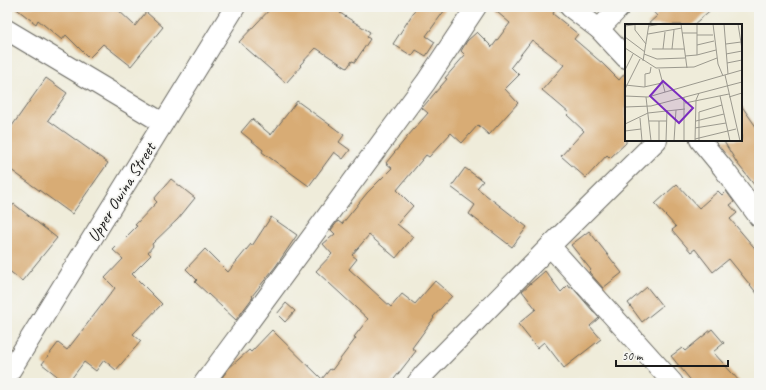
<svg xmlns="http://www.w3.org/2000/svg" width="766" height="390" viewBox="0 0 766 390" font-family="Caveat,sans-serif">
<rect width="100%" height="100%" fill="#f6f6f2"/>
<filter id="ink" filterUnits="userSpaceOnUse"><feTurbulence type="fractalNoise" baseFrequency=".025" numOctaves="2"/><feDisplacementMap in="SourceGraphic" scale="8" xChannelSelector="R" yChannelSelector="G"/><feConvolveMatrix kernelMatrix="1 2 1 2 8 2 1 2 1" color-interpolation-filters="sRGB"/></filter>
<filter id="wash" filterUnits="userSpaceOnUse"><feTurbulence type="fractalNoise" baseFrequency=".012" numOctaves="4" result="noise"/><feDisplacementMap in="SourceGraphic" scale="16" xChannelSelector="R" yChannelSelector="G"/><feGaussianBlur stdDeviation="0.9" result="paint"/><feColorMatrix in="noise" values="0 0 0 0 0 0 0 0 0 0 0 0 0 0 0 0 0 1.4 0 .05"/><feComposite in="paint" operator="in"/></filter>
<g filter="url(#wash)">
<rect width="100%" height="100%" fill="#efecda"/>
<g id="blocks">
<g fill="#d8ac74">
<polygon points="14,7 115,7 135,26 146,12 163,27 131,66 103,44 89,58 66,35 62,40 38,20 36,24"/>
<polygon points="272,7 345,7 340,13 370,32 367,37 370,39 355,62 352,61 347,68 316,48 300,65 301,66 286,83 239,42"/>
<polygon points="417,7 447,7 426,36 435,42 426,56 416,50 412,56 393,44"/>
<polygon points="491,7 548,7 554,12 553,14 578,34 574,39 602,63 619,80 626,72 626,143 610,158 607,155 586,178 561,156 584,131 567,115 569,113 542,90 564,65 532,40 511,67 519,75 505,89 518,103 489,135 478,125 462,143 451,133 429,157 426,155 397,190 413,206 397,224 413,237 396,258 369,235 352,255 357,259 349,269 391,307 402,294 415,304 435,281 452,296 433,317 434,318 412,348 416,351 391,383 218,383 229,368 249,350 251,352 272,330 322,379 330,369 332,370 356,338 354,337 368,319 316,271 332,254 323,244 335,234 331,230 338,221 342,224 367,193 392,168 386,163 407,137 428,113 422,108 447,79 445,78 465,55 461,51 467,41 477,32 492,47 510,23"/>
<polygon points="649,7 714,7 693,25 647,25 657,16"/>
<polygon points="46,78 67,93 48,120 108,163 72,214 7,167 7,133"/>
<polygon points="297,101 344,135 339,142 350,150 343,159 334,152 309,186 262,152 263,150 241,132 252,119 271,135"/>
<polygon points="741,105 759,131 759,191 737,163 723,140 741,140"/>
<polygon points="465,168 483,181 477,188 527,227 512,247 469,214 475,205 451,187"/>
<polygon points="171,179 195,198 178,219 152,244 153,246 148,252 151,255 132,274 162,304 133,334 141,341 116,370 104,360 96,371 84,362 68,383 66,383 42,364 58,343 67,350 115,288 105,278 123,259 113,250 137,226 135,225 157,202 154,199"/>
<polygon points="677,184 699,208 718,191 722,195 726,191 734,202 730,205 737,213 730,219 759,253 759,296 729,259 713,272 695,249 691,252 672,230 676,227 655,204"/>
<polygon points="14,204 57,238 22,281 7,269 7,213"/>
<polygon points="271,217 297,235 276,266 252,296 253,297 236,320 195,282 197,280 186,269 205,249 228,272 251,244 252,246"/>
<polygon points="589,231 622,273 603,288 589,272 591,270 571,245"/>
<polygon points="545,271 561,292 568,285 570,288 572,287 599,318 590,326 601,339 564,368 544,342 537,348 518,324 536,309 522,291"/>
<polygon points="647,287 662,306 642,322 628,303"/>
<polygon points="286,303 295,311 285,322 277,314"/>
<polygon points="712,329 724,343 713,352 741,383 693,383 671,356 682,348 685,351"/>
</g>
</g>
</g>
<g filter="url(#ink)">
<use href="#blocks" fill-opacity="0" stroke="#66655e" stroke-width="1"/>
<g fill="none" stroke-linecap="round" stroke-linejoin="round">
<g stroke="#66655e" stroke-width="22">
<g id="minor">
<polyline points="570,7 599,29 626,58"/>
<polyline points="599,29 620,7"/>
<polyline points="7,30 163,123"/>
<polyline points="700,140 723,168 759,217"/>
<polyline points="550,246 673,383"/>
<polyline points="7,376 235,7"/>
<polyline points="204,383 426,82 476,7"/>
<polyline points="417,383 424,374 550,246 657,140"/>
</g>
</g>
<use href="#minor" stroke="#fff" stroke-width="20"/>
</g>
</g>
<g text-anchor="middle" stroke-width="3.5" stroke-linejoin="round" paint-order="stroke">
<g font-size="17" fill="#1c1c1c" stroke="#f6f6f2">
<text transform="translate(121 192) rotate(-58)" y="6">Upper Owina Street</text>
</g>
</g>
<g transform="translate(625 24)">
<rect width="117" height="117" fill="#efecda"/>
<path fill="none" stroke="#9b998e" stroke-width="1" d="M56,0L62,44M72,0V31L91,26M88,0L93,40L98,52M99,0L103,50M113,0L117,25M10,1V6L21,20M0,2L14,0M24,2L36,0M57,9H72M23,10L57,4M72,11H88M0,13L20,28M101,20L116,18M72,21L89,17M0,24L31,44L69,43L92,34M27,25H59M38,25L40,8M47,25L49,6M19,30L32,35L60,34M101,30L117,27M60,32L72,31M18,37L24,0M102,39L117,36M34,45L40,68M0,46L8,30M100,51L115,117M0,61L19,63L37,59M20,63V50L25,49L26,43M0,65L15,35M0,72L23,73L117,46M95,72L105,117M21,73L26,117M104,73L117,69M60,79L104,70M0,83L26,82L117,58M74,88L97,81M15,94L17,117M24,97H42M71,97L99,90M0,100L23,89L60,85M70,104L101,99M0,107L16,105M70,115L111,105M34,117V97M41,117L42,86M49,117L51,86M59,117V73M70,117L71,76L74,69M74,117V88"/>
<path fill="#7b2cbf" fill-opacity="0.15" stroke="#7b2cbf" stroke-width="2" d="M38,57L68,84L54,99L25,72Z"/>
<rect width="117" height="117" fill="none" stroke="#1c1c1c" stroke-width="2"/>
</g>
<rect width="766" height="390" fill="none" stroke="#f6f6f2" stroke-width="24"/>
<path d="M616 360v6h112v-6" fill="none" stroke="#1c1c1c" stroke-width="2"/>
<text x="622" y="360" font-size="12" fill="#1c1c1c" stroke="#f6f6f2" stroke-width="3" paint-order="stroke">50 m</text>
</svg>
